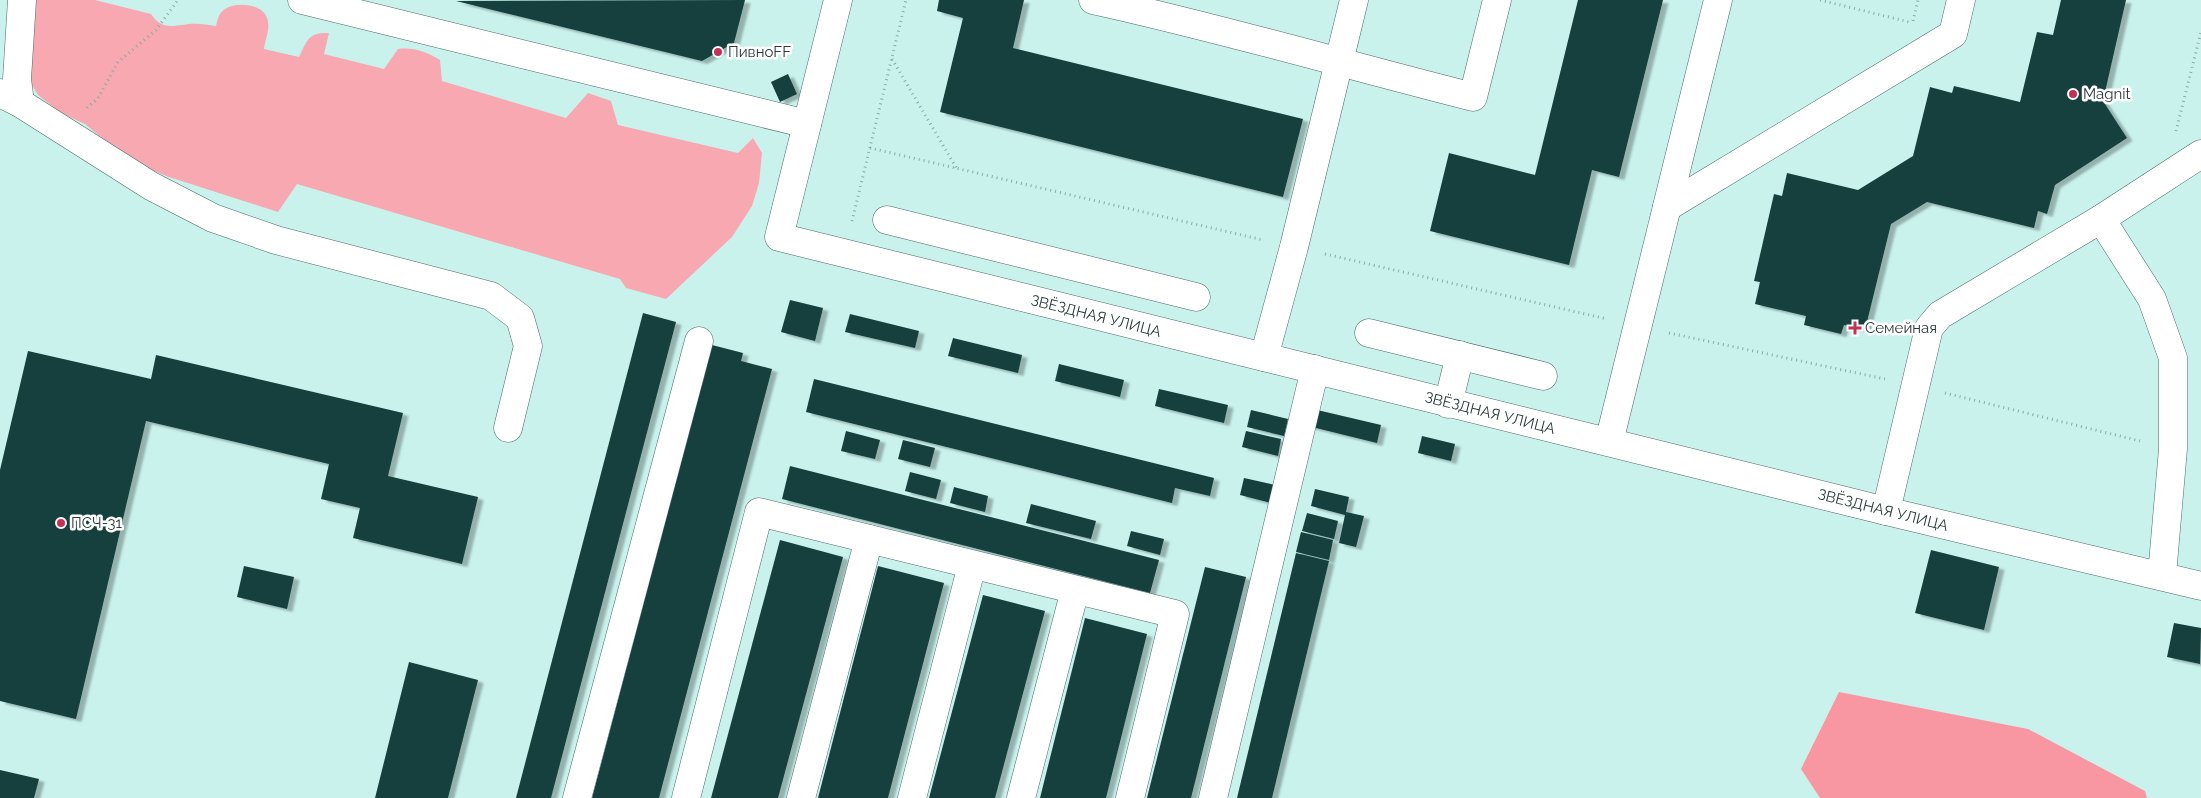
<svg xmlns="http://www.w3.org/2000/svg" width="2201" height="798" viewBox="0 0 2201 798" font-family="Raleway,sans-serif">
<defs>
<filter id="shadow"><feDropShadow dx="5.5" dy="3" stdDeviation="1" flood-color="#0004"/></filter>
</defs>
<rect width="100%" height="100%" fill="#caf2ed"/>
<path fill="#f7a8b0" d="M33,0H95L151,14C162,30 172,26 189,24C198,23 208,25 216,26C217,22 218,17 220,14C228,0 262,2 267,18C271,28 265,39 264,49L299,57C307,40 309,32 329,33L324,54L384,69L398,49C413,47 427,52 440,60L442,81L566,118L588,93L611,101L618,125L738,153L753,138L762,153L759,183L752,206L732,237L666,299L626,288L620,279L297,184L278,212L166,176L143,166L113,147L85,124L61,113L38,95L27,77Z"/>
<polygon fill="#f897a2" points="1839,692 2028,729 2145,791 2147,798 1820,798 1801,769"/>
<g fill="#153f3c" filter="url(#shadow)">
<polygon points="745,0 734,43 702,61 456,1"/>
<polygon points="939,0 1024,0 1013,48 1303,119 1283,197 940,112 963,18 937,11"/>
<polygon points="1578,0 1663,0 1619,177 1592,170 1569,265 1430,231 1449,153 1535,175"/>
<polygon points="2061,0 2126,0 2103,101 2127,138 2055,185 2047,214 2038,211 2034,228 1927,202 1891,224 1865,330 1844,325 1841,334 1804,325 1806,316 1755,304 1760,282 1754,281 1774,194 1782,196 1787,173 1858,190 1913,156 1930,87 1952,93 1954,86 2020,102 2037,32 2053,35"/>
<polygon points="788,74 797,94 780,102 771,82"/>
<polygon points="790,300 823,308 815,341 781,332"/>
<polygon points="643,313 676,322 551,798 516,798"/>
<polygon points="850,314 919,331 915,348 845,332"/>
<polygon points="953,338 1022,355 1018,373 948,356"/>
<polygon points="712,345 743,353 741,361 772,369 659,798 592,798"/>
<polygon points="28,351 151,379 156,355 403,413 388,476 478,497 462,564 353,538 360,508 321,499 329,464 146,421 76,719 0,701 0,470"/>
<polygon points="1059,364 1124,380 1120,397 1055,381"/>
<polygon points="814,379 1214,478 1210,496 1175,488 1172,503 806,412"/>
<polygon points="1159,389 1228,405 1224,423 1155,406"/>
<polygon points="1313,409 1381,425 1377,443 1308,426"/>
<polygon points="1251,410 1288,419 1284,436 1247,427"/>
<polygon points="846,431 880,440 875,459 841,451"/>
<polygon points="1246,431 1281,439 1278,456 1242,447"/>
<polygon points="1422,436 1455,444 1451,461 1418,453"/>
<polygon points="903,440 935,448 930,467 898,459"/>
<polygon points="790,466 1159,560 1150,593 782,499"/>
<polygon points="910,472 941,480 936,499 905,491"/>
<polygon points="1244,478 1275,485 1271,503 1240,495"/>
<polygon points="954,487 988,496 985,512 950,503"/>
<polygon points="1315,489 1349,497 1346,512 1364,516 1356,547 1339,543 1345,515 1311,506"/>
<polygon points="1031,504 1096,521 1091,539 1026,523"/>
<polygon points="1307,513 1338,521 1334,539 1302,531"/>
<polygon points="1131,531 1164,539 1160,555 1127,546"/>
<polygon points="1301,532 1333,540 1329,560 1296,552"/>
<polygon points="780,540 843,557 778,798 711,798"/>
<polygon points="1931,550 1999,567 1984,630 1915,613"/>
<polygon points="1296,553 1329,561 1272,798 1237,798"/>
<polygon points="244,566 294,577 287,609 237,597"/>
<polygon points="878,566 944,583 888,798 818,798"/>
<polygon points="1205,567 1246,577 1191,798 1147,798"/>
<polygon points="983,595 1045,611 995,798 929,798"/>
<polygon points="1085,618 1147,634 1106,798 1040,798"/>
<polygon points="2174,623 2201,628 2200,664 2167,657"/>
<polygon points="409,662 478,680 448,798 375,798"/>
<polygon points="0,770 39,779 34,798 0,798"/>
</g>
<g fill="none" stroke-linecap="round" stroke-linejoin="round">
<g stroke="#486c69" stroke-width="29">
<g id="minor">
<polyline points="302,0 807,124"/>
<polyline points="838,0 779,237 1886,511 2201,586"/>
<path d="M1093,0C1221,28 1346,65 1473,97L1497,0"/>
<polyline points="0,93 20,103 151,186 213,218 276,240 491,296 520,318 528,346 508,428"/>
<polyline points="20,103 17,79 22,0"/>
<polyline points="1667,207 1953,34 1961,0"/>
<polyline points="2101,219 2152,299 2173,358 2173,449 2162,575"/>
<polyline points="887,220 1196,297"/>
<polyline points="1369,333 1543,376"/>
<polyline points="1264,357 1294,247 1354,0"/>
<polyline points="1448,404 1460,355"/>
<polyline points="1609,442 1718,0"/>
<polyline points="1886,511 1929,328 1940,315 2101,219 2201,154"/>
<polyline points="577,798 699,341"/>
<polyline points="686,798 759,512 1175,614 1130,798"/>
<polyline points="801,798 869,539"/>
<polyline points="912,798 972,565"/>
<polyline points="1021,798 1075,590"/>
<polyline points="1213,798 1315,369"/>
</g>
</g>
<g stroke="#8baaa6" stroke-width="3" stroke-dasharray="1 4" stroke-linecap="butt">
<polyline points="1820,0 1909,22"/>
<polyline points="1913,21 1918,0"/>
<polyline points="892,59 957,169"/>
<polyline points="87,108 98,98 118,62 156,30 178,0"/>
<polyline points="2176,131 2201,32"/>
<polyline points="870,148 1263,240"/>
<polyline points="852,221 906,0"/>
<polyline points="1325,254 1607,319"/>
<polyline points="1669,333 1885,379"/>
<polyline points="1945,393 2140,441"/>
</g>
<use href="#minor" stroke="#fff" stroke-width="28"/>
</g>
<g fill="#c23253" stroke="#fff" stroke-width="2">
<circle cx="718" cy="52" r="5"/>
<circle cx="2073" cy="94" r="5"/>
<path d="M1852.5 320.5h5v5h5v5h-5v5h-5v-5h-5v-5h5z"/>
<circle cx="61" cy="523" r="5"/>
</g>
<g text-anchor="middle" stroke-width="5" stroke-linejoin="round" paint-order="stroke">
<g font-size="15" fill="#2a3a38" stroke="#fff" text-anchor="start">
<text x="728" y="57">ПивноFF</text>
<text x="2083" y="99">Magnit</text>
<text x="1865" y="333">Семейная</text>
<text x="71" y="528">ПСЧ-31</text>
</g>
<g font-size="15" fill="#2a3a38" stroke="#fff">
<text transform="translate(1096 316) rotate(14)" y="5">ЗВЁЗДНАЯ УЛИЦА</text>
<text transform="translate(1490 413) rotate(14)" y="5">ЗВЁЗДНАЯ УЛИЦА</text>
<text transform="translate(1883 510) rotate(14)" y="5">ЗВЁЗДНАЯ УЛИЦА</text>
</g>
</g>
</svg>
